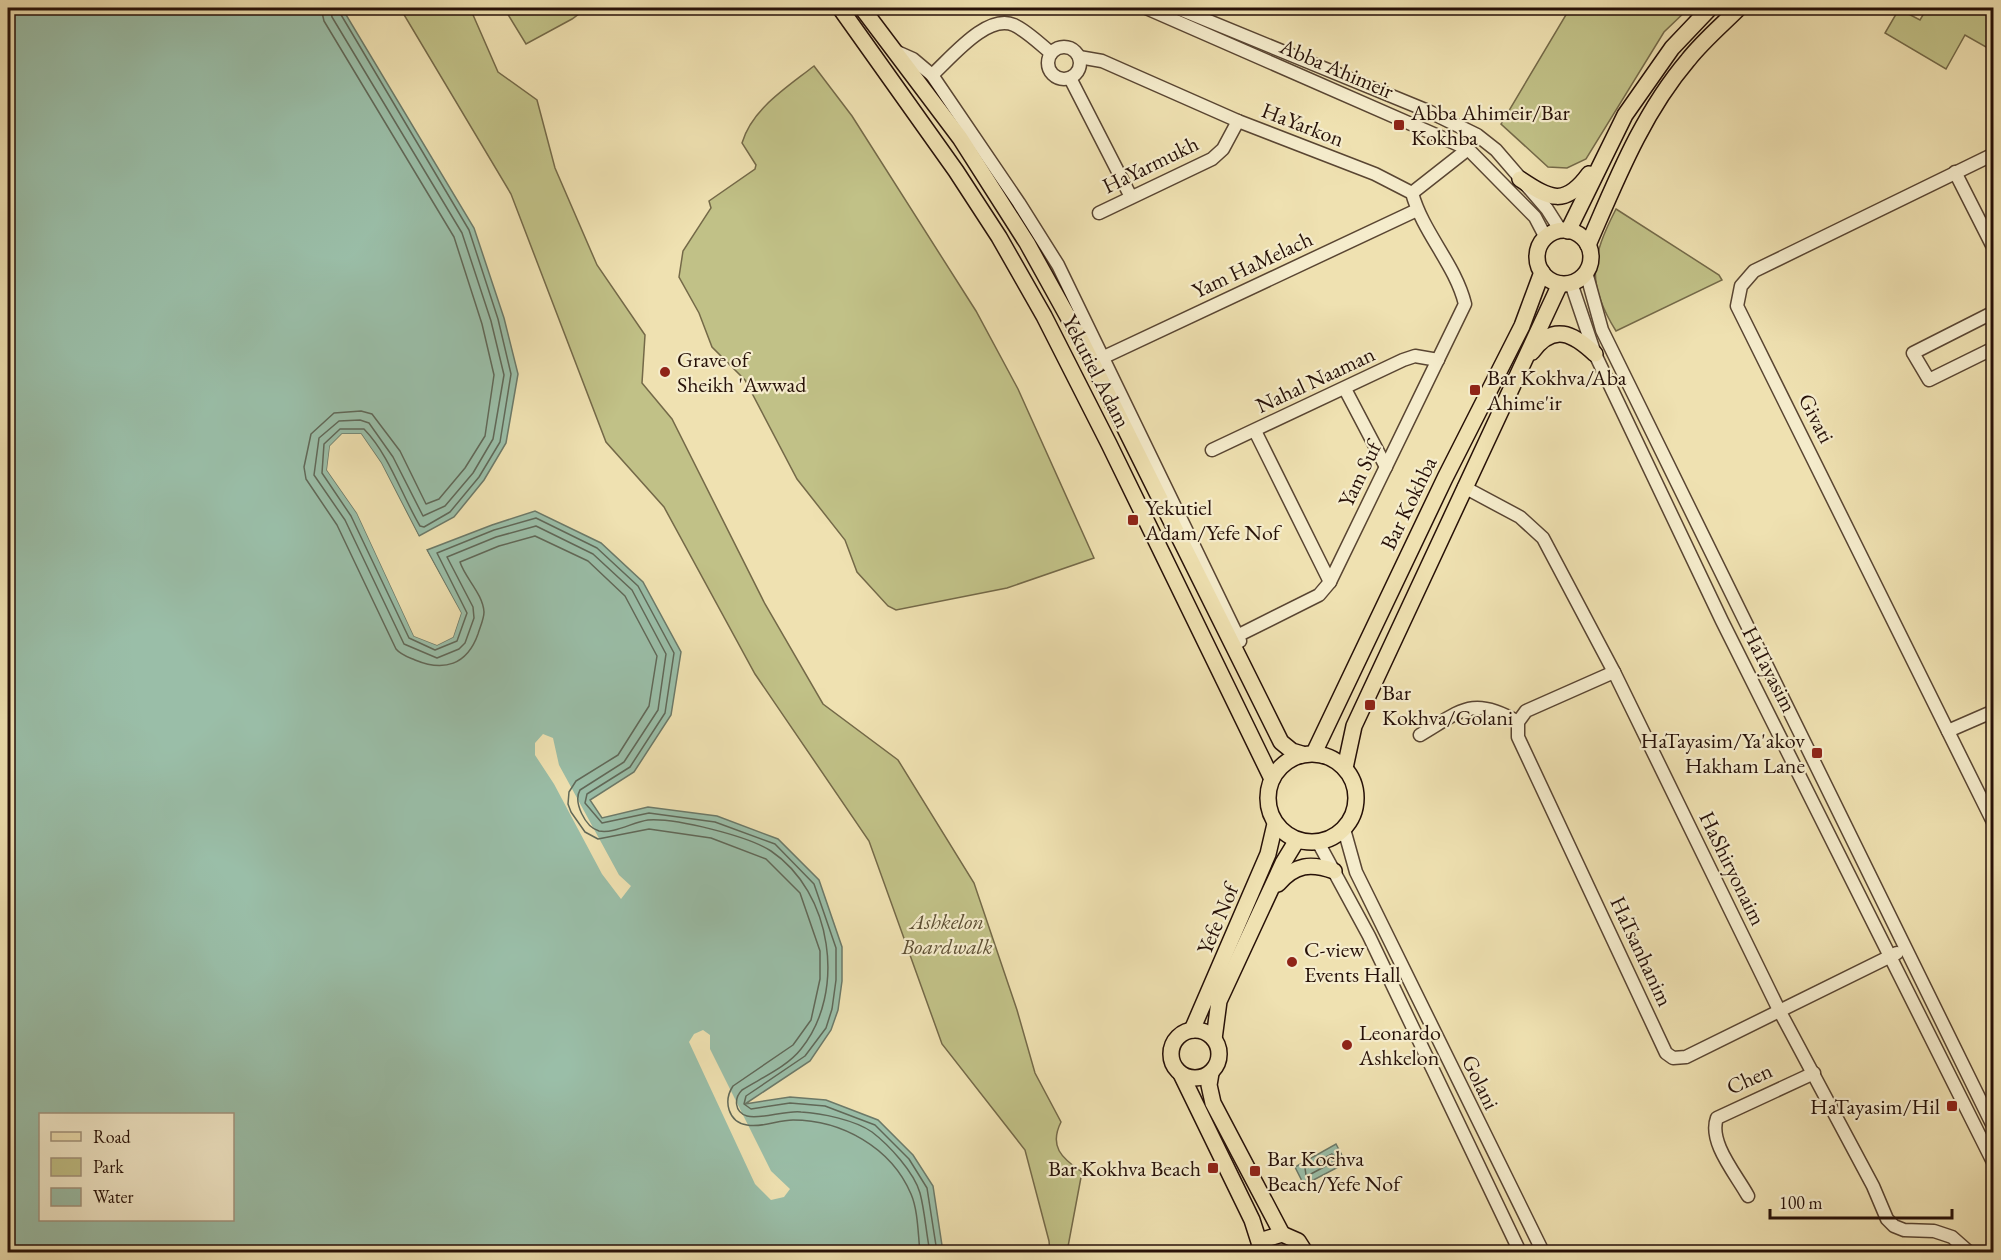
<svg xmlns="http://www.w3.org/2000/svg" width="2001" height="1260" viewBox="0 0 2001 1260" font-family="'EB Garamond',serif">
<rect width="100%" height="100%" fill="#efe1b1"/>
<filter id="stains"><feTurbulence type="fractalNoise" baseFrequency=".00333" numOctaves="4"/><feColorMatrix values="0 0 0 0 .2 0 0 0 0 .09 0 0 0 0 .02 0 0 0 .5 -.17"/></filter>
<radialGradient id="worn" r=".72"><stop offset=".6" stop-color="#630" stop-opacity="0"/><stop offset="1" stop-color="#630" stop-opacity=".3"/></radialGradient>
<g fill="#c1c187" stroke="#746948" stroke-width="1.5">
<path d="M400,8H470L498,72L537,100L555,168L597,265L645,335L642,383L672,419L765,604L823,704L898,760L974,883L1017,1010L1035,1073L1061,1122C1049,1146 1061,1158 1082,1172L1067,1252H1050L1049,1241L1025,1150L942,1044L869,841L755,674L664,507L606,442L511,194Z"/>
<polygon points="504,8 587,8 572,19 526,44"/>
<polygon points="1570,8 1689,8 1664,32 1586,159 1567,168 1548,167 1501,124"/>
<polygon points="1927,8 1993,8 1993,51 1965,35 1946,69 1885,33 1899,9 1920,20"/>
<path d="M814,66L852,116L976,311L1018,389L1094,558L1007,588L896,610L888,606L857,572L845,540L797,479L745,380L712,347L699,313L679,277L683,251L711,208L709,201L755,169L756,165L742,143C752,109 786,88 814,66Z"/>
<path d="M1616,209L1719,275L1722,280L1616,331C1586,283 1591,258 1616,209Z"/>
</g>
<g fill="#9abea8" stroke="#6c7968" stroke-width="1.5" fill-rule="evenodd">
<path d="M8,8H342L474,228L504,318L518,374L506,443L484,480L454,517L419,536L381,463L361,434H342L330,446L327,470L357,513L414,636L437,645L453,637L461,613L427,550L492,525L535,511L601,543L643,582L681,652L671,715L634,772L590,800L602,818L648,807L717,816L778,839L819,880L842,947V981L838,1010L831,1030L810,1061L745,1104L790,1097L826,1100L878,1120L913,1155L933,1186L943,1252H8ZM40,1114H232V1220H40Z"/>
<polygon points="1336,1144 1346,1163 1304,1185 1295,1167"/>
</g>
<g fill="#efe1b1">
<polygon points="342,434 361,434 381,463 420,539 416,538 379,464 359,437 343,437 333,448 330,469 359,511 416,633 437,642 450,635 458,613 424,552 425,548 461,613 453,637 437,645 414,636 357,513 327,470 330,446"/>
<polygon points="543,734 553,738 559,765 619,875 631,886 621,899 602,874 554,784 535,755 535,743"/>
<polygon points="703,1030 710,1035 710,1049 771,1171 790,1189 784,1197 771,1200 755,1184 689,1042 694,1034"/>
</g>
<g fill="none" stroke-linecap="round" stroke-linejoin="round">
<g stroke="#606858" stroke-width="1.5">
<path d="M321,8L324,21L454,237L482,324L494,375L485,436L465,468L439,499L426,504L400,451L372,414L361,411L334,413L311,434L304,467L306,479L337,525L396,649C401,655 408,657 415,660C444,672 467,665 478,634C480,627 484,619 484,612C483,594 465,578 460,562L499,546L535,536L588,561L625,596L657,656L649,706L618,755L576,781L569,792L568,804L571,812L585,832L598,839L649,829L711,838L766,859L800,893L820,951V979L811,1020L793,1045L733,1086C723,1101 728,1122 747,1125C762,1128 778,1120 793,1120C841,1120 891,1147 911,1194C918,1210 918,1234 920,1252"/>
<path d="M330,8L332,17L462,233L491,321L504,375L493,439L473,473L445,506L423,516L393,457L369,423L360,420L339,421L319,438L314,475L345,520L404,644L437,658L459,649L465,643L474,618L473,607L447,557L496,537L536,526L593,554L632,590L666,654L658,710L624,762L580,790C573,802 585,827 599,831C614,834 633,822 648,820C676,818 748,836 771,851C832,892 847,992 801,1049C787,1067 761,1078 742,1090C734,1098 734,1112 747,1116C760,1120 786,1110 801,1112C821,1113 855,1120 872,1132C889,1145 914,1172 920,1193C925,1212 926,1233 930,1252"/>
<path d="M337,8L469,230L498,319L511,374L500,442L479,477L450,512L424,527L420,526C401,494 390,456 364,429H340L324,444L322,473L351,516L409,638L435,650L457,641L467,613L437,553L494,530L536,518L597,548L638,586L674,653L665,713L630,767L587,794L585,803L602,823L649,813L715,822L775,844L814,884L836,948V980L832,1009L826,1028L805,1056L746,1096L744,1104L751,1109L790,1103L825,1106L875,1125L909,1159L927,1188L937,1252"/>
<polygon points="1332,1154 1336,1158 1335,1161 1309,1175 1306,1175 1305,1168"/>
</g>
<g stroke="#594532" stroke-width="15">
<g id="minor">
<polyline points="1146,8 1468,149 1535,217 1546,238"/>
<polyline points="1177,8 1428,111 1477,135 1496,150 1547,209 1561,231"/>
<circle cx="1064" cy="63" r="16"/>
<polyline points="895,51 913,59 932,75 1019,203 1058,265 1240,641"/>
<path d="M1079,57L1102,61L1238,121L1375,174L1412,193C1423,233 1455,264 1465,304L1330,582L1319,595L1239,635"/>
<path d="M932,75C951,58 987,13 1014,25C1027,31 1040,44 1051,53"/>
<polyline points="1070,78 1131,197"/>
<polyline points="1994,154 1754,271 1741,286 1737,306 1994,824"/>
<polyline points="1955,172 1994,249"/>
<polyline points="1412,193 1468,149"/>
<polyline points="1099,213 1212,159 1223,149 1238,121"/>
<polyline points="1586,272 1602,330 1994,1128"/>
<polyline points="1571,283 1595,354 1722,621 1994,1164"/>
<polyline points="1994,312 1913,353 1929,380 1994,348"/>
<polyline points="1104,357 1417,210"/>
<polyline points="1345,389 1386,467"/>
<polyline points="1255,431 1330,582"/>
<polyline points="1212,450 1403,360 1415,356 1438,360"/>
<polyline points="1464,487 1520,517 1543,538 1614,672 1779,1010 1873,1186 1887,1219 1894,1226 1904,1230 1934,1231 1952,1237 1969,1252"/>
<polyline points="1614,672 1526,711 1518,722 1518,737 1666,1053 1673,1058 1686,1057 1897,953"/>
<polyline points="1948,731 1994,711"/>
<path d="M1420,735C1461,711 1472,695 1518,722"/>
<polyline points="1344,829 1356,872 1543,1252"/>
<polyline points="1318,842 1369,936 1520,1252"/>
<path d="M1748,1196C1736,1174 1708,1142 1717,1118L1814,1073"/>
</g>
</g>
<g stroke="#271108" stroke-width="18">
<g id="major">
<polyline points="840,8 956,171 999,237 1044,316 1109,444 1272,779"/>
<polyline points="862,8 960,138 1027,243 1083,344 1281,742 1292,751 1302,754"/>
<path d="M1520,179C1550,199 1565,207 1589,174"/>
<circle cx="1564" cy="257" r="27"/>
<polyline points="1568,231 1625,115 1672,48 1710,8"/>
<path d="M1588,245C1616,181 1642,114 1688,60C1703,41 1722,25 1739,8"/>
<path d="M1532,352C1553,323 1573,333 1595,354"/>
<polyline points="1314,753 1445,478 1522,326 1542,272"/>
<circle cx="1312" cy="798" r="44"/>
<polyline points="1345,768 1354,726 1560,284"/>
<path d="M1278,884C1295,864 1311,863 1334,871"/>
<circle cx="1195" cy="1054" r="24"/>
<polyline points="1192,1030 1268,854 1275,824"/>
<polyline points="1214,1039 1219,1001 1283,863 1297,840"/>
<polyline points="1211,1073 1209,1085 1213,1103 1282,1234"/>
<polyline points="1181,1074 1252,1220 1260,1245"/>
<polyline points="1256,1252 1266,1239 1282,1234 1298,1241 1305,1252"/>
</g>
</g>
<use href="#minor" stroke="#f5eccc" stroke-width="12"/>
<use href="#major" stroke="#efe1b1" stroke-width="15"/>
</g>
<g fill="#8f2418" stroke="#f5eccc" stroke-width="2">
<rect x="1393" y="119" width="12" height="12" rx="3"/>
<circle cx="665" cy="372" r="6"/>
<rect x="1469" y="384" width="12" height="12" rx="3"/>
<rect x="1127" y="514" width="12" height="12" rx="3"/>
<rect x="1364" y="699" width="12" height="12" rx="3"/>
<rect x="1811" y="747" width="12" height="12" rx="3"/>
<circle cx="1292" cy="962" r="6"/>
<circle cx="1347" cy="1045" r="6"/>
<rect x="1946" y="1100" width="12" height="12" rx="3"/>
<rect x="1207" y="1162" width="12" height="12" rx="3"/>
<rect x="1249" y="1165" width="12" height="12" rx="3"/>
</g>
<g text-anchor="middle" stroke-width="4.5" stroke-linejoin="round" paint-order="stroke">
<g font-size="22" fill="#271108" stroke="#f5eccc">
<text transform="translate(1337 68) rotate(23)" y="8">Abba Ahimeir</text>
<text transform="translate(1303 124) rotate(21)" y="8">HaYarkon</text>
<text transform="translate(1150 164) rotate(-26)" y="8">HaYarmukh</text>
<text transform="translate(1252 264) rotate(-25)" y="8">Yam HaMelach</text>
<text transform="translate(1097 371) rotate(63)" y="8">Yekutiel Adam</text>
<text transform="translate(1315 379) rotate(-25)" y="8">Nahal Naaman</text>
<text transform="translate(1817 418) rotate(63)" y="8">Givati</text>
<text transform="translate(1359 474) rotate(-64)" y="8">Yam Suf</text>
<text transform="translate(1408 503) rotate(-64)" y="8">Bar Kokhba</text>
<text transform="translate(1770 669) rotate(63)" y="8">HaTayasim</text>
<text transform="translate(1733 868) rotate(64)" y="8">HaShiryonaim</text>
<text transform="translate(1217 919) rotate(-67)" y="8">Yefe Nof</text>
<text transform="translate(1642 951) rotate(65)" y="8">HaTsanhanim</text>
<text transform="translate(1749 1078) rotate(-24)" y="8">Chen</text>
<text transform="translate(1481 1082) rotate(64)" y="8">Golani</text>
</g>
<g font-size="22" fill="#271108" stroke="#f5eccc" text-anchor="start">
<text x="1411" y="120">Abba Ahimeir/Bar<tspan x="1411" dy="25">Kokhba</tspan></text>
<text x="677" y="367">Grave of<tspan x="677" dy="25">Sheikh 'Awwad</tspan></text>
<text x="1487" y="385">Bar Kokhva/Aba<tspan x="1487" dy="25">Ahime'ir</tspan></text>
<text x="1145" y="515">Yekutiel<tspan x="1145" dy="25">Adam/Yefe Nof</tspan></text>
<text x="1382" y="700">Bar<tspan x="1382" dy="25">Kokhva/Golani</tspan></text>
<text x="1805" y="748" text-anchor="end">HaTayasim/Ya'akov<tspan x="1805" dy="25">Hakham Lane</tspan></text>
<text x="1304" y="957">C-view<tspan x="1304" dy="25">Events Hall</tspan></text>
<text x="1359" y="1040">Leonardo<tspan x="1359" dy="25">Ashkelon</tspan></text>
<text x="1940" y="1114" text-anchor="end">HaTayasim/Hil</text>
<text x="1267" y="1166">Bar Kochva<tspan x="1267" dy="25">Beach/Yefe Nof</tspan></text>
<text x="1201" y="1176" text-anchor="end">Bar Kokhva Beach</text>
</g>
<g font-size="22" font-style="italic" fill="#5d4f34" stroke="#f5eccc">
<text x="947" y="929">Ashkelon<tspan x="947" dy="25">Boardwalk</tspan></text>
</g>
</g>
<rect width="2001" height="1260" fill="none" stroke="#efe1b1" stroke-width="30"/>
<rect x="9" y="9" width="1983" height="1242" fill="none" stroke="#271108" stroke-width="3"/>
<rect x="15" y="15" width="1971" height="1230" fill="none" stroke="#271108" stroke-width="1.5"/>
<rect x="39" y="1113" width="195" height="108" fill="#f5eccc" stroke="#a3947e" stroke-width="1.5"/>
<rect x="51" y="1132" width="30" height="9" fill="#efe1b1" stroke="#a3947e" stroke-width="1.5"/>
<text x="93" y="1143" font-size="18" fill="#271108">Road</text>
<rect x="51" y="1158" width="30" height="18" fill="#c1c187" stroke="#a3947e" stroke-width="1.5"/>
<text x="93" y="1173" font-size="18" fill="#271108">Park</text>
<rect x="51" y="1188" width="30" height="18" fill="#9abea8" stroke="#a3947e" stroke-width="1.5"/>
<text x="93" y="1203" font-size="18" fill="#271108">Water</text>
<path d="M1770 1209v9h182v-9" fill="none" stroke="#271108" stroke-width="3"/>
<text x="1779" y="1209" font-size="18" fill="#271108" stroke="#f5eccc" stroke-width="4.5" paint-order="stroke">100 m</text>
<rect width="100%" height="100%" filter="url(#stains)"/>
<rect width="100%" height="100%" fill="url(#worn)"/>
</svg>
